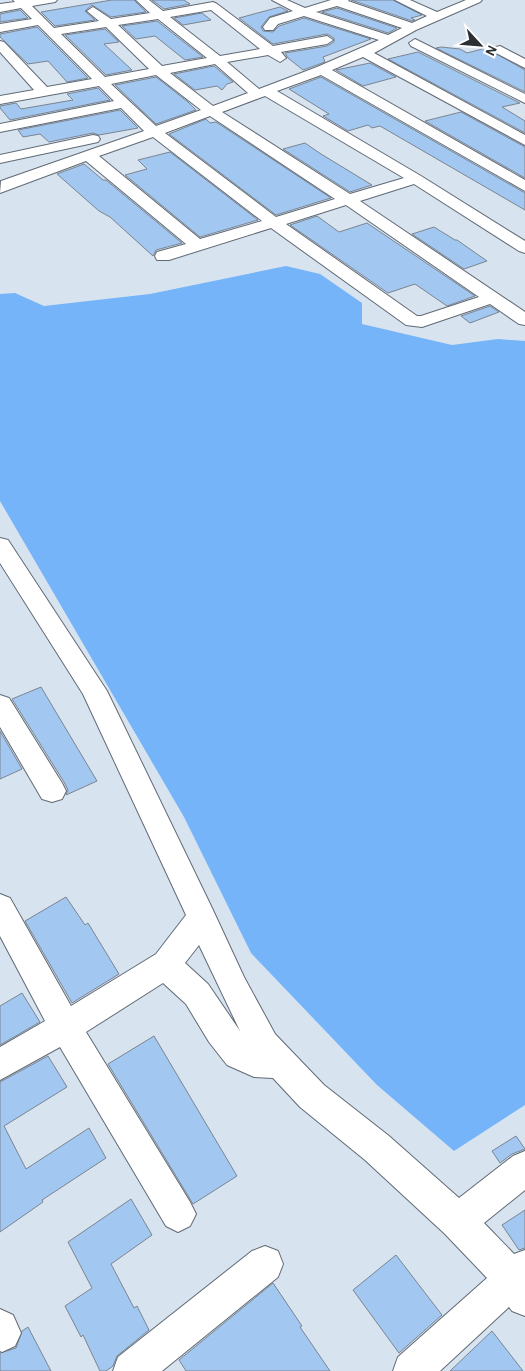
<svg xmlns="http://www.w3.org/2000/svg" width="525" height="1371" viewBox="0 0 525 1371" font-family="'Alegreya Sans',sans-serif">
<rect width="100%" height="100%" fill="#d8e3f0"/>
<polygon fill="#75b4f8" points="286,266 320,274 362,303 362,324 452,345 498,339 525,341 525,1105 454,1151 377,1085 251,953 184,817 0,501 0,294 15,293 44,306 150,294"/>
<g fill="#a2c7f1" stroke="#7b8591">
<polygon points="112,0 134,0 146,12 111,17 92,5 85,11 95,20 55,26 41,12"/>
<polygon points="152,0 184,0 190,4 164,9"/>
<polygon points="351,0 393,0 422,15 411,18 415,20 412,21"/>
<polygon points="280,7 288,11 269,17 261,27 263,31 273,32 279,26 304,18 371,39 323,57 325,62 303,70 288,58 285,53 327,46 334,42 334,38 327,34 273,44 239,18"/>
<polygon points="337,8 397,28 388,33 322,12"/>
<polygon points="20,10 28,18 0,22 0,14"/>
<polygon points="202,13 211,20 183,25 174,18"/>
<polygon points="157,21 203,57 185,60 155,36 136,39 122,26"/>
<polygon points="37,27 88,78 67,82 48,61 28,64 0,37 0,34"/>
<polygon points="105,29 119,42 104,44 132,70 106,75 65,35"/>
<polygon points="441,47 460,49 467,53 486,48 493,52 525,70 525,92 436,48"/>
<polygon points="418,52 520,103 502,107 525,121 525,133 388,59"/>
<polygon points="370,63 396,77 363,86 336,70"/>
<polygon points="214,66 233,82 227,84 222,90 217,86 195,90 174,74"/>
<polygon points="156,77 188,102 196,110 156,124 115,85"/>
<polygon points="321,77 525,193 525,210 380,126 372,128 368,125 348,131 323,116 329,114 289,89"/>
<polygon points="98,88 110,100 10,120 0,108 0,106 16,103 21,109 73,100 67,94"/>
<polygon points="120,110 138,128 99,135 93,133 49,142 40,134 23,137 18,130"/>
<polygon points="461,112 525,147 525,178 425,121"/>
<polygon points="206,119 210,123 216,122 331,198 276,215 169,134"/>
<polygon points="305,143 321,154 372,185 350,192 283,149"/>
<polygon points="170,152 258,220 200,237 125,175 147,169 138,160"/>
<polygon points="84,164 103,180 106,180 182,243 156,250 153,256 110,217 99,211 57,174"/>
<polygon points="317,216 339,232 367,223 475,296 447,306 415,284 388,293 290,225"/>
<polygon points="434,227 455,240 457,240 487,261 464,269 412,234"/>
<polygon points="490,306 499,312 470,323 461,316"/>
<polygon points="41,687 97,781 66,795 68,790 64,782 12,699"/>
<polygon points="0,731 22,769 0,779"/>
<polygon points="66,897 85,925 88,923 119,974 72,1003 25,921"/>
<polygon points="22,993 40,1022 0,1045 0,1006"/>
<polygon points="154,1036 237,1176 193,1204 108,1064"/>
<polygon points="48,1056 67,1087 4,1126 26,1169 89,1128 106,1158 42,1200 43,1202 0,1232 0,1082"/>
<polygon points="516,1136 525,1149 512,1154 500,1163 492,1151"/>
<polygon points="131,1199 152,1235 111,1264 134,1308 137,1306 149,1330 117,1356 113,1366 106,1371 100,1371 83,1335 81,1337 65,1306 92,1288 68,1242"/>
<polygon points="525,1210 525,1248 519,1250 502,1225"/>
<polygon points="396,1255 442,1315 399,1353 353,1290"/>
<polygon points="273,1283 302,1326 300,1327 330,1371 186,1371 179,1360"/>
<polygon points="28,1327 51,1371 0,1371 0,1353 16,1348 22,1331"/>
<polygon points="492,1331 523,1371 450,1371"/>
</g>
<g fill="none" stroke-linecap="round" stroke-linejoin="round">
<g stroke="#606a75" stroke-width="2">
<g id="minor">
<path d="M13,0H57L55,2L32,6L54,28L99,21L87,11L93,7L111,19L150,13L136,0H149L163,11L213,2L217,4L273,46L327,36L333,40L327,44L281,52L286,58L280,62L268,55L227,62L259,89L317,67L379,40L304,16L278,24L273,30H265L263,27L270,18L293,11L272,0H287L305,8L331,0H349L348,1L412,23L427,16L395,0H410L437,12L466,0H482L480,2L416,30L374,53L525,135V145L363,57L332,70L525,180V191L321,75L277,91L421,176L525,241V253L519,251L414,184L360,201L525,312V325L519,324L490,304L422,327L406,325L271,228L169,260H157L155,256L157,252L186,244L86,161L0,193L1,181L144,131L121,108L0,132V124L114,101L99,86L0,104V96L34,90L0,52V41L4,42L47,87L92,79L38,25L0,32V24L32,19L21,8L0,12V4L15,2ZM337,6L402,28L388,35L316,12ZM211,10L260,49L220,56L170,17ZM158,19L207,58L162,66L118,25ZM106,27L149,69L105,77L61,34ZM215,64L248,93L213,106L170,73ZM156,75L201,110L156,126L111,84ZM265,96L404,178L350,194L222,112ZM210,116L335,199L276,217L165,133ZM153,137L262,221L200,239L99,156ZM346,205L479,297L421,316H417L286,224Z"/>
<polygon points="415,39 525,94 525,103 411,46 409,43"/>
<polygon points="500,46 525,59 525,68 496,53 494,50 496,47"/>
<polygon points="93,135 98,136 100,139 98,142 0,163 0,155"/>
<path d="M0,538L8,540L107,691L212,908L244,977L275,1034L324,1085L389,1136L459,1198L513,1156L525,1151V1190L484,1223L514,1254L525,1250V1316L512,1311L509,1307L440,1371H393L398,1357L487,1278L445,1234L365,1160L300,1107L273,1078L254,1077L227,1065L209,1042L186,1004L163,983L86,1032L190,1202L196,1214L190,1226L178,1232L166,1226L60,1047L0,1080V1047L45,1021L0,936V894L10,898L71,1006L156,954L186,915L83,694L0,563ZM199,945L240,1031L208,984L185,963Z"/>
<polygon points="0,695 9,698 62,783 66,791 62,799 52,802 42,799 0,727"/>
<polygon points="265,1246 278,1251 283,1264 278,1277 162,1371 113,1371 118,1357 252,1251"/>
<polygon points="0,1309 13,1315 21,1333 15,1346 2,1352 0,1351"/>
</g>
</g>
<use href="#minor" fill="#fff" fill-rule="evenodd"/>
</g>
<g transform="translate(480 45) rotate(116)" stroke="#ffffff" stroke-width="4" paint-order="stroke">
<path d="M0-4L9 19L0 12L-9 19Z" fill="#2c3035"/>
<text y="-8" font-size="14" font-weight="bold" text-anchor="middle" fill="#2c3035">N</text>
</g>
</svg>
